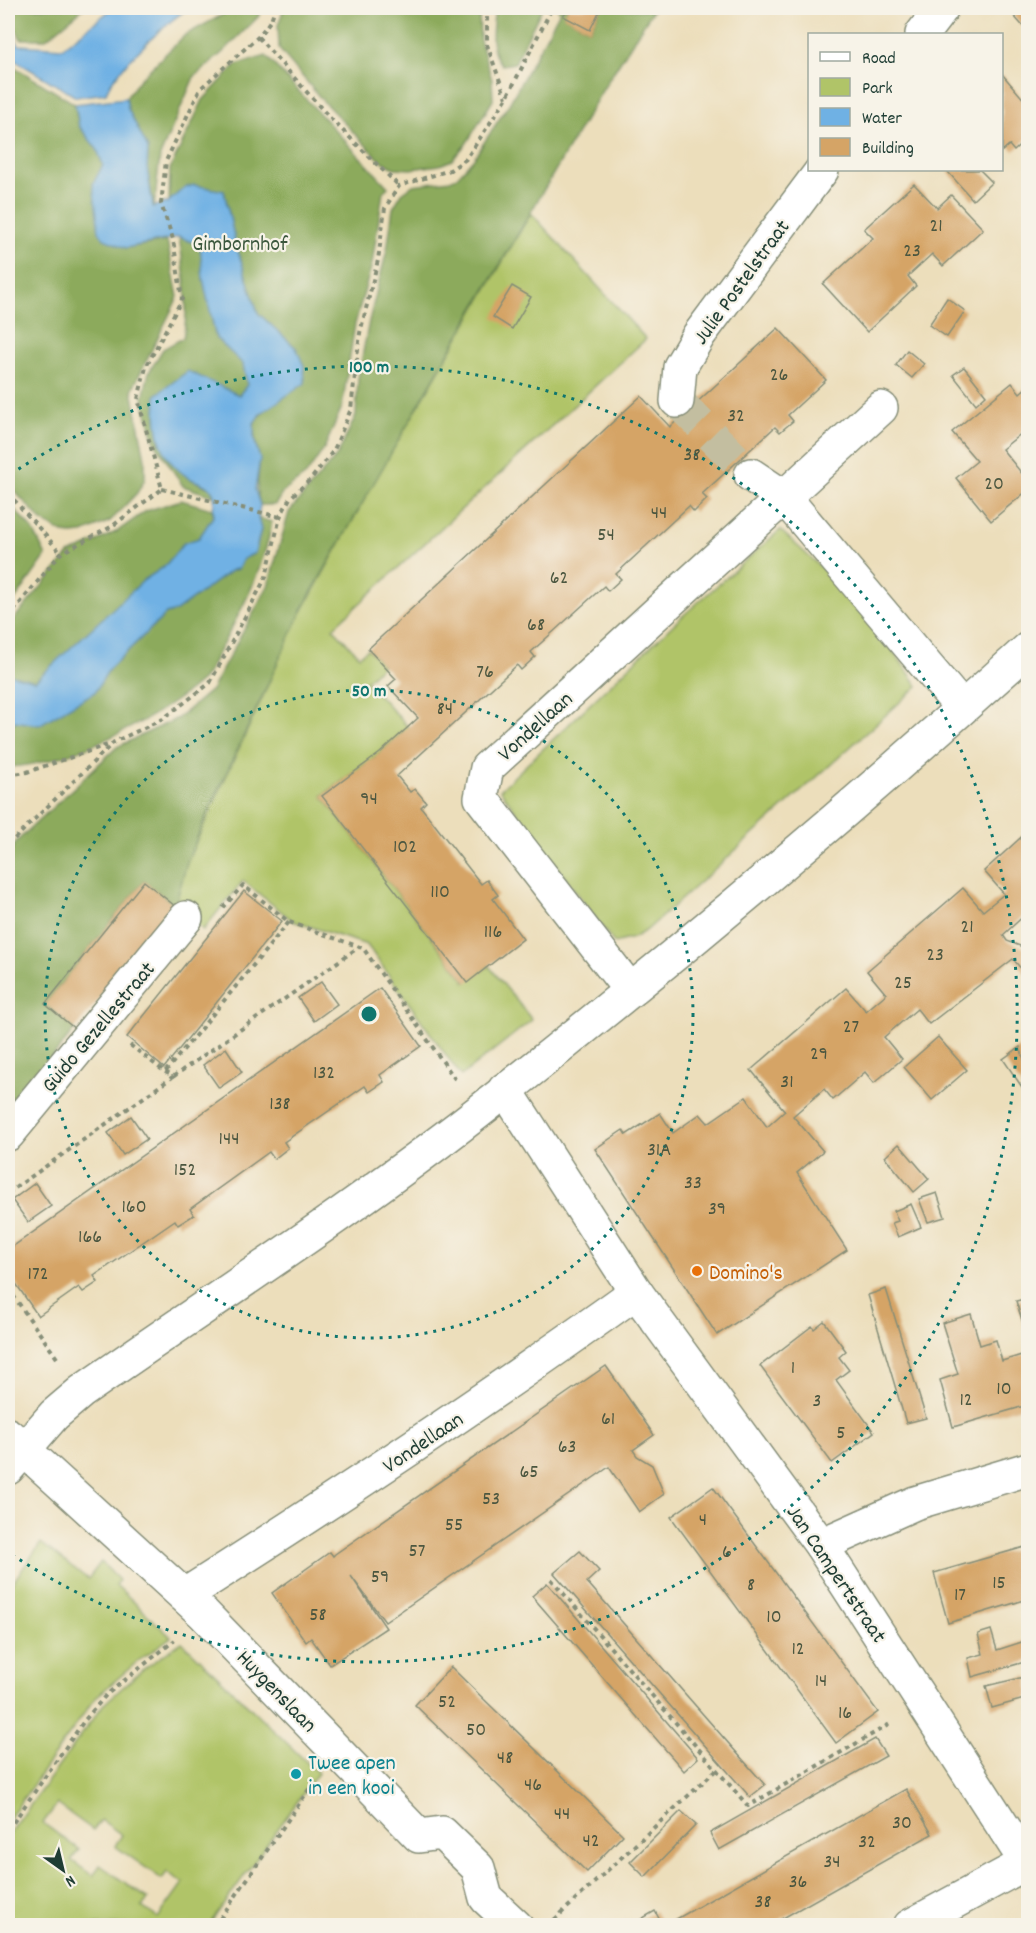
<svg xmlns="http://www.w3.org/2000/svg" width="1036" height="1933" viewBox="0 0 1036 1933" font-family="Dekko,sans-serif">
<rect width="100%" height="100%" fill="#f7f3e8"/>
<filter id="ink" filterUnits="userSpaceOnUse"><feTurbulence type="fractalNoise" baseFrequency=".0167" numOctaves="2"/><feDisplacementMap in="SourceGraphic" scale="12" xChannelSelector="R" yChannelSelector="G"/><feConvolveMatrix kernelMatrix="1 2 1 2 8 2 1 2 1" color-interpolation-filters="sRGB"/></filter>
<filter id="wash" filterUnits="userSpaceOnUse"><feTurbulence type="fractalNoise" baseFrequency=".008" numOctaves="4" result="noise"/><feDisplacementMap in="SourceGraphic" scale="24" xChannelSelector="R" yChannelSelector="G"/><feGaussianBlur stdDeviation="1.35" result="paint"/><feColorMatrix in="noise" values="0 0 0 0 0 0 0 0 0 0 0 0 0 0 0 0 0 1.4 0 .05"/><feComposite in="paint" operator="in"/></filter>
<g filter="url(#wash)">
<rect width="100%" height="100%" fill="#ecdebb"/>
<g fill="#b0c468" stroke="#68804e" stroke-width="1.5" fill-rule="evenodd">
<polygon points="531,213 646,339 333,628 359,656 368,649 383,665 366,681 408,727 380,753 322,796 466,982 489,966 532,1020 461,1076 367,945 293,921 243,881 203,930 175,906 187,862 265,692 288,637 372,486"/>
<polygon points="780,530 858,601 918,686 647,930 633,938 614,943 500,790 677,621"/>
<polygon points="41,1543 88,1579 101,1562 119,1580 116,1585 171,1637 137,1662 95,1698 8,1820 8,1589"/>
<path d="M182,1642L318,1773L209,1925H8V1836L103,1705L142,1670ZM57,1804L93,1830L101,1820L122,1835L115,1846L162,1879L167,1872L183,1883L158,1918L142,1907L148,1899L100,1865L93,1876L71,1860L79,1850L43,1823Z"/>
</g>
<g fill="#8caa5c" stroke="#567448" stroke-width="1.5">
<polygon points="8,8 84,8 46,39 21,39 8,15"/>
<polygon points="235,8 264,8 258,17 222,53 194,77 160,156 154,208 147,168 148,149 128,109 126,98 140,79 185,35"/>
<polygon points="284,8 479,8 480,40 492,80 493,100 466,144 452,160 440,165 411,169 394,168 380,160 323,101 279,49 278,25"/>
<path d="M495,8H542L515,63L502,65C487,51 493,26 495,8Z"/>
<polygon points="558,8 568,8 564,16 590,30 601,8 653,10 606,84 468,319 307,600 204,821 187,862 175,906 144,881 45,1004 75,1029 8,1113 8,857 16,842 117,747 178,718 211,690 268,586 289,512 338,454 356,415 358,378 369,321 387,250 393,208 402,193 413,185 450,180 457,177 474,158 509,104 559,13"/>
<path d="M266,56L388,187L383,192L372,264L355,324L342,407L324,449L306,475L283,492L275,505H260C254,486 260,478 259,459C259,448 253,439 254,427C255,413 293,389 305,383L296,348L258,313L236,245L224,191L169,202L170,169L203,100L236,65Z"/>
<polygon points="8,63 75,104 79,126 97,149 103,165 93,184 126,248 167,241 178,297 132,390 145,459 145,479 137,493 110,521 83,533 71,534 63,533 42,521 8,484"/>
<path d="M179,237L201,245L203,279L216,338L243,364L248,385L240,395H156L159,442L189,478L211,489L215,497L183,486L155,443L143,398L149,372L163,349L183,338C190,306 184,269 179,237Z"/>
<polygon points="181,500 212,509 214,515 199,539 184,543 164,567 144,580 35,681 8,674 8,626 69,554 116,532 146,511"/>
<polygon points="8,502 33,530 46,556 8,610"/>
<path d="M258,518L272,522C264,570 241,611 218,653C213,661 209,674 202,680C158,719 66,765 8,767V727L15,721H28L95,692L109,669L166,614L176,611L232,570L238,569L243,559L255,553L261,529Z"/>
</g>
<g fill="#6fb1e4" stroke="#47778c" stroke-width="1.5">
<path d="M113,8H189C168,21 114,71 106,93L76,97L8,56V27L19,45L62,48Z"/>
<path d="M126,98L128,109L148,149L147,168L153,207L168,202L184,188L194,185L224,191L236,245L258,313L296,348L304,366L305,383L260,414L254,423V439L260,459L255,490L260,505L258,518L261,529L255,553L243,559L238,569L232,570L176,611L166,614L109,669L95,692L39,725L15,721L8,727V674L35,681L144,580L164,567L184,543L199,538L214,515C211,507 218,496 211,489C206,484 196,482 189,478C158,458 155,430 156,395L188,371L239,395L247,385L243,364L216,338L203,279L200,245L179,237L126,248L104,239L99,231L93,184L103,165L97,149L79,126L75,104Z"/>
</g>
<g id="blocks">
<g fill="#d5a466">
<polygon points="568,8 601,8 590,30 563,16"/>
<polygon points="1018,8 1028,8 1028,32 1013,15"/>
<polygon points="1002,74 1025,101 1028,98 1028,138 1014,151 1009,145 1002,151"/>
<polygon points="951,170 980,170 992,182 973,200 948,172"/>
<polygon points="914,184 937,208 951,195 983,229 943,266 932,254 908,276 916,286 867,332 823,284 873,238 864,229"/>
<polygon points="512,286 531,297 512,329 493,317"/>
<polygon points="947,298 965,311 947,337 929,325"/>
<polygon points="778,328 826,380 788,415 793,421 780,432 775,427 702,494 707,499 694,512 689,506 616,574 621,579 608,591 604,586 531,652 535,657 521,670 517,665 397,776 410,792 415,789 426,802 421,807 481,884 487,880 498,895 493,899 523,939 467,983 322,796 380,753 418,718 388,686 396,679 368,649 641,396 670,427"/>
<polygon points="907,350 924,364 912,378 896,365"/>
<polygon points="964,367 986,395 976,404 953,375"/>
<polygon points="1012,383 1020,393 1028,386 1028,428 1002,449 1028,481 1028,490 991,521 956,478 977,461 952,432"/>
<polygon points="1028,831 1028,912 1003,935 1007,941 1028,949 1028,977 1013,959 929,1024 917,1009 884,1037 902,1059 874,1083 865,1072 833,1100 824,1089 793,1116 823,1151 797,1173 847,1250 717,1335 595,1149 623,1130 626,1135 660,1113 673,1133 700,1114 708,1123 746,1097 767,1127 785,1111 751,1070 846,988 866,1011 886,994 867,971 963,888 983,911 1004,894 984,871"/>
<polygon points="144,881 175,906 75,1029 45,1004"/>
<polygon points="244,891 282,921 164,1068 127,1037"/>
<polygon points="321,982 337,1004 314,1021 298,998"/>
<polygon points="380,988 421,1046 380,1075 384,1082 369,1092 365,1086 284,1142 288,1148 274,1159 269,1152 190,1209 194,1215 178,1225 175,1220 94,1276 98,1282 83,1292 79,1287 38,1316 8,1272 8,1250"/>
<polygon points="938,1037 967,1070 932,1100 904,1067"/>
<polygon points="1020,1047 1028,1071 1028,1096 1003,1059"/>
<polygon points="226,1048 242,1072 219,1088 203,1065"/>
<polygon points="131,1116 147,1139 123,1155 108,1133"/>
<polygon points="899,1144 929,1179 914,1192 885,1157"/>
<polygon points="35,1183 51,1206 28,1222 12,1200"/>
<polygon points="937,1193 945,1217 928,1222 919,1199"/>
<polygon points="911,1204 921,1227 898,1237 892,1223 898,1221 894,1211"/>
<polygon points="886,1289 926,1418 906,1423 868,1295"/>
<polygon points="1028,1298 1028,1332 1026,1333 1016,1301"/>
<polygon points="971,1314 980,1345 996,1340 1002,1361 1028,1353 1028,1405 953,1427 940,1380 958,1374 942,1323"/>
<polygon points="824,1321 846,1351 839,1357 849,1370 836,1380 874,1432 832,1463 760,1366 812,1326 814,1329"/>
<polygon points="606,1366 654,1435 633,1450 637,1456 652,1465 664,1494 639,1512 609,1467 385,1622 351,1576 386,1628 330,1665 311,1638 306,1642 272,1593 330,1552 333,1556 335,1554"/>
<polygon points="713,1487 878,1712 836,1743 671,1517"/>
<polygon points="1028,1546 1028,1599 948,1623 934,1573"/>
<polygon points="580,1551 599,1571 587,1582 765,1785 750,1797 554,1573"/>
<polygon points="547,1583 698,1758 684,1771 532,1596"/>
<polygon points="991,1630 997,1650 1028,1640 1028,1661 972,1677 968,1658 983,1654 978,1634"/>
<polygon points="451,1667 623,1835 587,1872 415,1705"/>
<polygon points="1028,1676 1028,1698 992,1708 986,1686"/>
<polygon points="875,1739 886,1756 719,1850 710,1833"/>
<polygon points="906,1789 932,1834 769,1926 664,1926"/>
<polygon points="681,1811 696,1825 645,1877 630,1862"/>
<polygon points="655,1911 663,1926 638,1926 636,1922"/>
</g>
</g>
</g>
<g filter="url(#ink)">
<use href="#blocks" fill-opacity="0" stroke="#868e78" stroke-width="1.5"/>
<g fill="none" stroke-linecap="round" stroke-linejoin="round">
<polyline stroke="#c3bea0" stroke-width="33" stroke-dasharray="33 16" stroke-linecap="butt" points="677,401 751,475"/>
<g stroke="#868e78" stroke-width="36">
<g id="minor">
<polyline points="922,34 942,8"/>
<polyline points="677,401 680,367 699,335 822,170"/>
<polyline points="751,475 784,497 881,408"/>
<polyline points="630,990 481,798 487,768 784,497 962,708"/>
<polyline points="505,1089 636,1292 821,1545 1028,1865"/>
<polyline points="8,1134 186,918"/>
<polyline points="8,1435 203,1613 419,1836 442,1833 478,1868 486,1898 516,1926"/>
<path d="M8,1468L54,1415L81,1392C213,1300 350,1212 477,1113C666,965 851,810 1028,649"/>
<polyline points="821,1545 915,1503 1028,1469"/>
<path d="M185,1595C338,1498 489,1398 636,1292"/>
<polyline points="910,1926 1028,1862"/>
</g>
</g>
<g stroke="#868e78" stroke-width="4" stroke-dasharray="4.5 4.5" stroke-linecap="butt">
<polyline points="487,8 487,45 506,98"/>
<polyline points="258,37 329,117 399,186"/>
<polyline points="162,489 280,517"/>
<polyline points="8,493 61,553"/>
<polyline points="8,618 61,553 111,527 162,489 138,399 146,367 182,299 173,239 161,204 166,161 200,89 258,37 271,20 275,8"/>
<polyline points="8,775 27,772 110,744"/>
<polyline points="8,845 114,742 163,719 210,683 266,577 280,517 290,498 311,479 334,450 351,409 360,333 378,260 385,208 399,186 450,170 466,159 506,99 552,8"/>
<polyline points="223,908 243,885 289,922 363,948 455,1079"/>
<polyline points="130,1045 165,1072 289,922"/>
<polyline points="165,1072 174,1076 359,947"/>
<polyline points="8,1193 174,1076"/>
<polyline points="8,1288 59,1361"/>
<polyline points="551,1579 748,1806 890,1724"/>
<polyline points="8,1830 84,1721 106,1695 175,1640"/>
<polyline points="554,1920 716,1770"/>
<polyline points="215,1926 314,1782"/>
</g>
<use href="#minor" stroke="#fff" stroke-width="33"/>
</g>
</g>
<g fill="none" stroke="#0f766e" stroke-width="3" stroke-dasharray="3 6">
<circle cx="369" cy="1014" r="324"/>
<path d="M11 474A648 648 0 1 1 11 1554"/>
</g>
<circle fill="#e8710a" stroke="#f7f3e8" stroke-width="2" cx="697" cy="1271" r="6"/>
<circle fill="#0f9aa8" stroke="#f7f3e8" stroke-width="2" cx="296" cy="1774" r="6"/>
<g text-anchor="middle" stroke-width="4.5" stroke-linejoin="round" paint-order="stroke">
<g font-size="20" fill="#4c5740">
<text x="936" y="231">21</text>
<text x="912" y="256">23</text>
<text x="779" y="380">26</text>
<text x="736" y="421">32</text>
<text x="692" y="460">38</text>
<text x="994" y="489">20</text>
<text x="659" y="518">44</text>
<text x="606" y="540">54</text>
<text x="559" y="583">62</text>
<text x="536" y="630">68</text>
<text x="485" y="677">76</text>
<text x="445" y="714">84</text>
<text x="369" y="804">94</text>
<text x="405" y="852">102</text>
<text x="440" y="897">110</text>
<text x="967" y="932">21</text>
<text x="493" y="937">116</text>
<text x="935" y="960">23</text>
<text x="903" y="988">25</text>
<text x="851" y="1032">27</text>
<text x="819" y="1059">29</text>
<text x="324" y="1078">132</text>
<text x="787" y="1087">31</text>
<text x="280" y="1109">138</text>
<text x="229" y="1144">144</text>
<text x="659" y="1155">31A</text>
<text x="185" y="1175">152</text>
<text x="693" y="1188">33</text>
<text x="134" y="1212">160</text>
<text x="717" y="1214">39</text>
<text x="90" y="1242">166</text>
<text x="38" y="1279">172</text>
<text x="793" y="1373">1</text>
<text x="1004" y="1394">10</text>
<text x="966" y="1405">12</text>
<text x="817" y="1406">3</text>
<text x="608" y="1424">61</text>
<text x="841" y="1438">5</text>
<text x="567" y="1452">63</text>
<text x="529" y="1477">65</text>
<text x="491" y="1504">53</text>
<text x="703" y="1525">4</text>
<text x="454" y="1530">55</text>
<text x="417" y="1556">57</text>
<text x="727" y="1557">6</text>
<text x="380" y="1582">59</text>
<text x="999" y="1588">15</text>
<text x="751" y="1590">8</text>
<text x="960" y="1600">17</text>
<text x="318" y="1620">58</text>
<text x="774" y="1622">10</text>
<text x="798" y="1654">12</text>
<text x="821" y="1686">14</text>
<text x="447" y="1707">52</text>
<text x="845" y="1718">16</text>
<text x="476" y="1735">50</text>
<text x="505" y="1763">48</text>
<text x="533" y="1790">46</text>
<text x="562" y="1819">44</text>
<text x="902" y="1828">30</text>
<text x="591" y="1846">42</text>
<text x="867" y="1847">32</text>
<text x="832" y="1867">34</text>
<text x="798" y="1887">36</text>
<text x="763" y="1907">38</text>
</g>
<g font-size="22" fill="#3c583e" stroke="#f7f3e8">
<text x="240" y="250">Gimbornhof</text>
</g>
<g font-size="22" fill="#1f3d34" stroke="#f7f3e8">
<text transform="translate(740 281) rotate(-54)" y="8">Julie Postelstraat</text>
<text transform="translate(534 725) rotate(-42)" y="8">Vondellaan</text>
<text transform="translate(97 1026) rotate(-50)" y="8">Guido Gezellestraat</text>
<text transform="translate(422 1441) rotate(-34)" y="8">Vondellaan</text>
<text transform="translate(838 1573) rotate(56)" y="8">Jan Campertstraat</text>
<text transform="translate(278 1690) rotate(46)" y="8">Huygenslaan</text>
</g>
<g font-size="22" fill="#c56008" stroke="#f7f3e8" text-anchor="start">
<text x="709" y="1279">Domino's</text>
</g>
<g font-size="22" fill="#0d838f" stroke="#f7f3e8" text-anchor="start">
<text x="308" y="1769">Twee apen<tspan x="308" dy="25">in een kooi</tspan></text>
</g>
</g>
<circle cx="369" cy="1014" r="9" fill="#0f766e" stroke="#f7f3e8" stroke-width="3"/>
<g font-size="18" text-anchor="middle" font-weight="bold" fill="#0f766e" stroke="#f7f3e8" stroke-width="4.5" stroke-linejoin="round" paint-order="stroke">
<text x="369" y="372">100 m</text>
<text x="369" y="696">50 m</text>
</g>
<rect width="1036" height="1933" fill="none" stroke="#f7f3e8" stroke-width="30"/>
<rect x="808" y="33" width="195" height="138" fill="#f7f3e8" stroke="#a1aaa0" stroke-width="1.5"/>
<rect x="820" y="52" width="30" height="9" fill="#ffffff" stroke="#a1aaa0" stroke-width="1.5"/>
<text x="862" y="63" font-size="18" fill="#1f3d34">Road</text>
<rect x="820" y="78" width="30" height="18" fill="#b0c468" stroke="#a1aaa0" stroke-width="1.5"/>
<text x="862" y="93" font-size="18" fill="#1f3d34">Park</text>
<rect x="820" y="108" width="30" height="18" fill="#6fb1e4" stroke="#a1aaa0" stroke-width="1.5"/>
<text x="862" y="123" font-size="18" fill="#1f3d34">Water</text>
<rect x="820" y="138" width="30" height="18" fill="#d5a466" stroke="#a1aaa0" stroke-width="1.5"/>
<text x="862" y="153" font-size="18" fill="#1f3d34">Building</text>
<g transform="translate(63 1870) rotate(146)" stroke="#f7f3e8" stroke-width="4.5" paint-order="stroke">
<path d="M0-4.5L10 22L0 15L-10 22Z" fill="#1f3d34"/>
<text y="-9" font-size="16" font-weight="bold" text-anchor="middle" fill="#1f3d34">N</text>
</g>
</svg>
